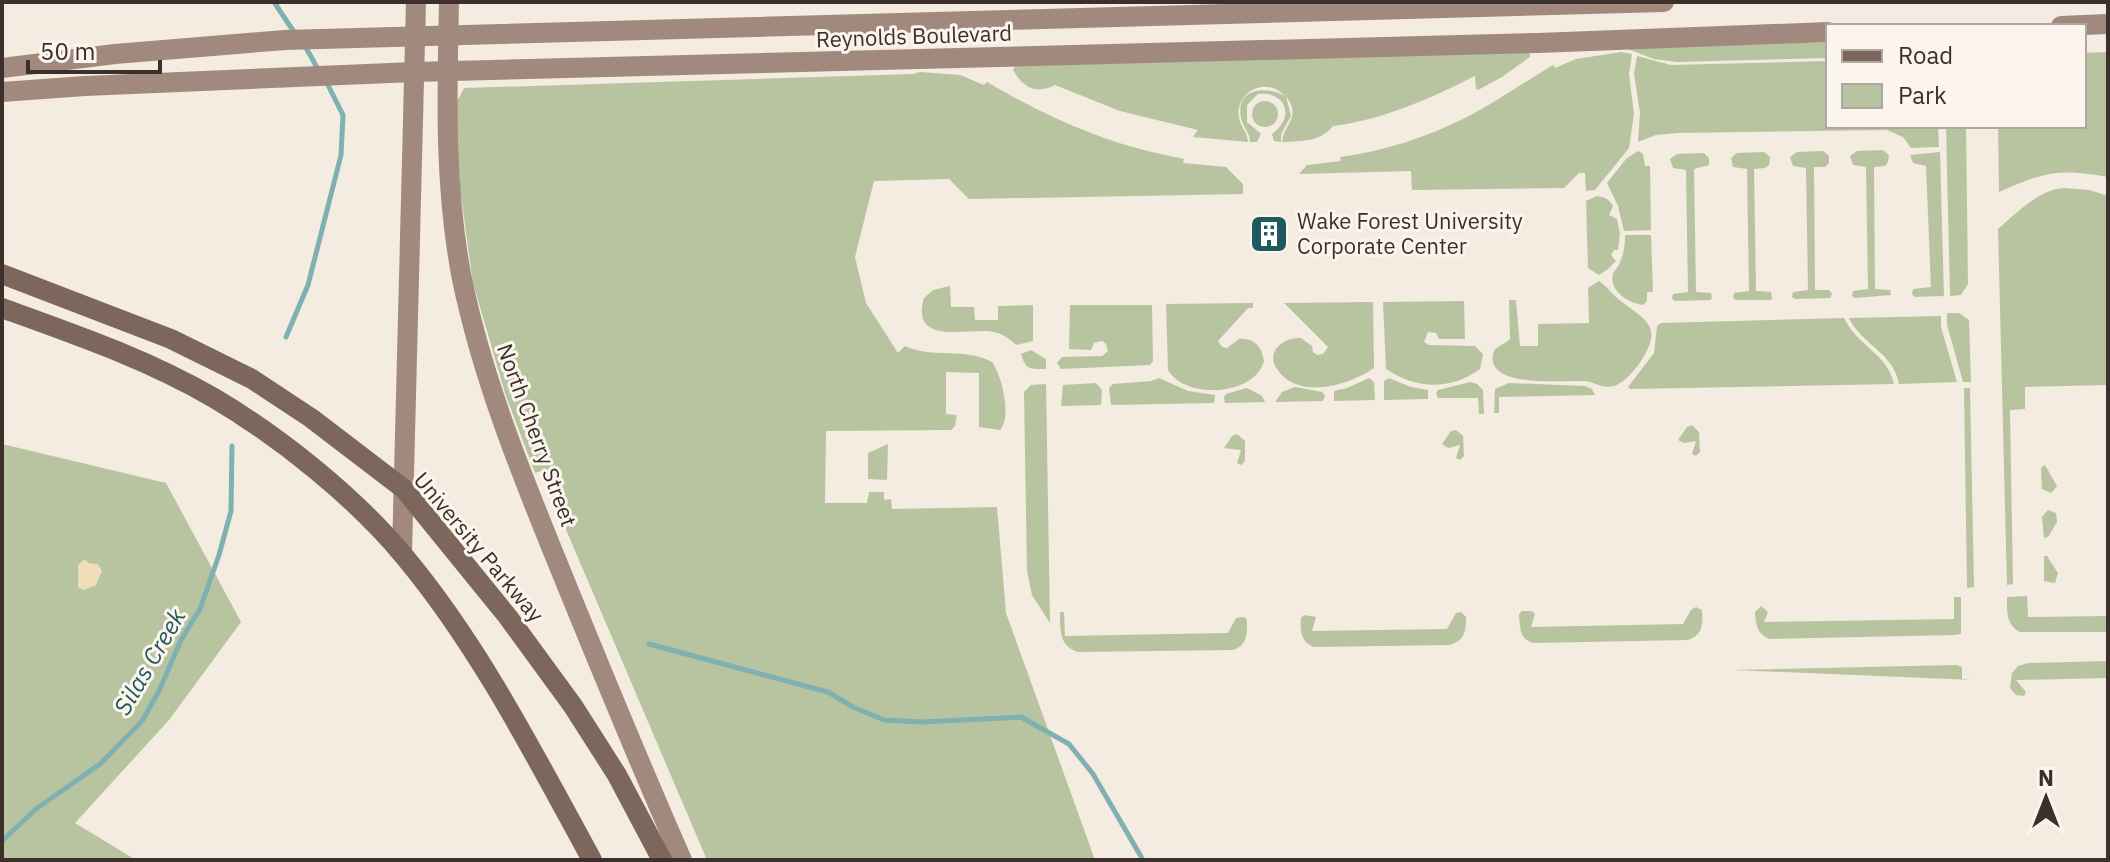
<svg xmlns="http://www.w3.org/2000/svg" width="2110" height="862" viewBox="0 0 2110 862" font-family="'IBM Plex Sans',sans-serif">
<rect width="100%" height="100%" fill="#f4ebe1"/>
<g fill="#b8c4a0">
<polygon points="1828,42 1828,58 1677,62 1654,59 1625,48"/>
<path d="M1530,52V57L1502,77L1478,90L1476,88L1475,76C1431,98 1383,120 1333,126C1321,142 1302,141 1282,142C1284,123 1302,118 1286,96L1291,116L1281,134V142L1274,141L1272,134C1295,118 1287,91 1258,94L1247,105V122L1261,134L1257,142H1250C1250,132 1243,128 1241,118C1235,88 1266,85 1285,96C1278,89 1271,86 1261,87C1247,89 1236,104 1239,117C1240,127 1248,132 1248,142L1193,137L1198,130L1120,111L1055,85C1036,95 1023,87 1013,70L1015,66Z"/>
<path d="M1621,52L1632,54L1629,74L1634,114L1629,148L1595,190L1586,191L1585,173H1579L1564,188L1412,190L1411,171L1299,174L1307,165L1341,161L1340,157C1387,151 1437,134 1478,111C1503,97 1528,80 1553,65L1555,68L1576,59Z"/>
<path d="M2108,52V177C2060,168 2043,172 1999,192L1998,126H2084V53Z"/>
<polygon points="1637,56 1671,65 1828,61 1828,126 1938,126 1939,147 1911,148 1903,137 1887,130 1678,133 1656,135 1638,142 1640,113 1634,74"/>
<path d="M920,72L960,75L984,85L987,82C1052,120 1109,145 1184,159L1183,163L1226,167L1243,184V194L969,199L949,179L874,181L855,257L866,303L898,353L905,346C933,359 964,347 992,362C1002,375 1012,418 1000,430L979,427V373L946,372V414L957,415L955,426L951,430L826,431L825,503H867L869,492H884V500L891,499L892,509L997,507L1006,613L1095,860H707L541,471L535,473L506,396L473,283L460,189L457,140V101L464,88L913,74Z"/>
<circle cx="1265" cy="114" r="13"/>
<polygon points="1946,126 1966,126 1968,284 1961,295 1950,296"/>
<polygon points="1883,150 1889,155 1888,162 1885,166 1874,167 1875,289 1890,290 1891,295 1855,298 1852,296 1853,291 1868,289 1866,167 1853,165 1850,156 1857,151"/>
<polygon points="1638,151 1643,154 1645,166 1650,166 1651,230 1624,231 1618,206 1607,183 1626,159"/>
<polygon points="1823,151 1829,156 1829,163 1825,167 1814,167 1815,290 1829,290 1832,294 1830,298 1795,299 1792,297 1793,292 1808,290 1806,168 1793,166 1790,157 1797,152"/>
<polygon points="1764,152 1770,157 1769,165 1765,168 1754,169 1756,291 1771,292 1772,298 1771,300 1736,300 1733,298 1734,293 1749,291 1747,169 1733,167 1731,158 1737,153"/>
<polygon points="1940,152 1944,296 1915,297 1912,294 1913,289 1931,287 1926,166 1913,163 1910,155"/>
<polygon points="1704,153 1709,158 1709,165 1694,169 1696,292 1711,293 1712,298 1710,300 1675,301 1672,299 1673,294 1688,292 1686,170 1673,168 1670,159 1677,154"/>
<path d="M2063,188L2090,190L2108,196V385L2025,387V409L2010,410L2013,584L2007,585L1998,229C2018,212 2037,191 2063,188Z"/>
<path d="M1597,196C1605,197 1609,199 1613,206L1609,215L1617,219L1620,234L1618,250H1614L1611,255L1616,261L1608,269L1599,275L1588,268L1586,201Z"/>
<path d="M1625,235H1651L1653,292H1647V301L1643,305C1629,304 1608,290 1613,274C1614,270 1619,267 1620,262C1624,254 1625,244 1625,235Z"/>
<path d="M1599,281C1608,287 1613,296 1622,302C1647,321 1663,327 1641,361C1635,370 1625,382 1614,386C1602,389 1596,382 1584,381C1565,380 1486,389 1493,354C1495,345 1505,345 1510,339L1509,300H1516L1520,346H1538V324L1589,323L1588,288Z"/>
<path d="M950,286L951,307H974L975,320H998V306L1033,305V341L1016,345C1010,339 1003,334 994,332C969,327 910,347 924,298L933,290Z"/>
<path d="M1464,301L1465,339H1439L1436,333L1428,332L1424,342L1429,345L1475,346L1483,354L1480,369C1450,391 1416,389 1386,369L1383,302Z"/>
<path d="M1373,302L1374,368C1350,385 1298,401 1277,369C1265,352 1283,337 1301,338L1312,346L1313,352L1317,355L1323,354L1328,347L1284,303Z"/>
<path d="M1253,303V308H1248L1218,341L1222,347L1227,348L1239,339C1254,337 1262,347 1264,361C1255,396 1185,400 1168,370L1166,304Z"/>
<polygon points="1070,305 1152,305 1153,361 1150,365 1061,369 1057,363 1062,357 1102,356 1108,351 1106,344 1102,341 1094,343 1091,350 1069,349"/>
<polygon points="1947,313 1959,313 1969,320 1971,382 1963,382 1947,325"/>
<path d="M1941,316V327L1957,382L1899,384C1894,353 1861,344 1849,318Z"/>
<path d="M1844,318C1856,345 1888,354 1894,384L1630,389L1628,387L1654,353L1657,326L1661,323Z"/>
<path d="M1031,350L1046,359V369C1029,369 1026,370 1021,354Z"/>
<polygon points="1159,378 1188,391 1215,395 1214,403 1111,405 1109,388 1113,384 1151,381"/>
<polygon points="1369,378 1374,382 1375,400 1334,401 1334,391 1347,388"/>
<polygon points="1389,378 1411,387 1428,390 1428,399 1384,400 1384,381"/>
<polygon points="1470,382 1477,384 1483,390 1484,414 1479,414 1478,398 1438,398 1436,393 1438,390"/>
<polygon points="1096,383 1102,390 1101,405 1061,406 1063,385"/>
<polygon points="1509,383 1585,386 1592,389 1595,395 1499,397 1499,413 1494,413 1495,389"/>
<polygon points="1046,384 1050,623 1032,595 1027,571 1024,392 1031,385"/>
<polygon points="1295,387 1322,392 1325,396 1323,401 1275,402 1282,392"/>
<polygon points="1247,388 1262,396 1265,402 1225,403 1224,397 1226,394"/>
<polygon points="1964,388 1970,388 1974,587 1967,588"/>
<polygon points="1692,425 1699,432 1700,452 1696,456 1692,454 1696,441 1684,443 1678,440 1687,427"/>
<polygon points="1456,430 1463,436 1464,456 1460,460 1456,458 1460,445 1448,448 1442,444 1451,431"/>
<polygon points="1237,434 1245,441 1245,461 1241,465 1237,463 1241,450 1224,448 1232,436"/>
<polygon points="2,444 166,483 241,622 169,720 75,823 136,860 2,860"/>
<polygon points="888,444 887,480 868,479 868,453"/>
<polygon points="2045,465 2057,486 2051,493 2042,489 2041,468"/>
<polygon points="2048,510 2056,513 2057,522 2048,537 2044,538 2042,517"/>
<polygon points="2044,556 2047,556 2058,573 2055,583 2044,581"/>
<path d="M2027,596L2028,617L2108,616V632H2020C2006,625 2007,611 2007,597Z"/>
<path d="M1954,597H1961V634L1955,635L1770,639C1757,634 1756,625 1755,612L1761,606L1768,612L1764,622L1954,619Z"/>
<path d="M1696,607L1702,610C1703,624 1703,635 1688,640L1533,643C1519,638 1520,628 1519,614L1522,611H1532L1535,614L1531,627L1683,624L1691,610Z"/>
<path d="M1060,612H1064L1065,636L1228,633L1236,618L1244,617L1247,620C1247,633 1248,645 1233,650L1078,652C1059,646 1060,630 1060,612Z"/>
<path d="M1461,612L1466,617C1466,631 1465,640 1450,645L1314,647C1301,642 1300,631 1301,618L1304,615L1316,617L1312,631L1447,629L1456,613Z"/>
<polygon points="2108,661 2108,678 2016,680 2026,692 2024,696 2016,695 2010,688 2012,673 2018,666 2028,663"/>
<polygon points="1956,665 1962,667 1962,680 1974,680 1733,670"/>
</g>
<polygon fill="#efdcb8" points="85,559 88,563 98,564 102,571 96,585 84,590 78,587 78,565"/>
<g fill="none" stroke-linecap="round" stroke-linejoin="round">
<g stroke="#7fb0b2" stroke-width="5">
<polyline points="274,2 296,35"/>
<polyline points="305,46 319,71"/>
<polyline points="286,337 308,285 341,155 343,115 325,79"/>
<polyline points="649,644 828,692 853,707 884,720 921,722 1021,717 1069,744 1093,774 1143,860"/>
<polyline points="2,841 36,809 100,764 142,721 159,691 181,640 200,609 219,555 231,511 232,446"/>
</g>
<g stroke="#a18a7d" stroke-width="20">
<path d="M449,2C447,95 444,187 462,279C482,376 519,468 556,559C597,660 638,760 682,860"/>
<polyline points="2061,26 2108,24"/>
<polyline points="2,68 115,54 285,40 1664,2"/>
<polyline points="2,92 85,86 414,72 1538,43 1828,32"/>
<polyline points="402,553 416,2"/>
</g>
<g stroke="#7d675c" stroke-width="20">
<polyline points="2,274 171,339 252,379 311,418 404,489 508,617 573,706 617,775 662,860"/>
<path d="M2,308C74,334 147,359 214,398C280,437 355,497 404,556C480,647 535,756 592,860"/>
</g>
</g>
<defs>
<g id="building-square" transform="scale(2)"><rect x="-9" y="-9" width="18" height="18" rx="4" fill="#1f5a5e" stroke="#fbf5ee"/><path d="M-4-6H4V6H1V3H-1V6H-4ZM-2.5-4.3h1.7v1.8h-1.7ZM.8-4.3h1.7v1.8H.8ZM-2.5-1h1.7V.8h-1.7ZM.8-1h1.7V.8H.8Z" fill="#fff"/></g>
</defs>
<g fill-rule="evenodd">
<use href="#building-square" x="1269" y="234"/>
</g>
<g text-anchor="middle" stroke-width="6" stroke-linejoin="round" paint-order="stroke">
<g font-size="22" fill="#3b302b" stroke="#fbf5ee">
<text transform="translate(914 36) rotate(-2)" y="8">Reynolds Boulevard</text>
<text transform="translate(537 435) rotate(70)" y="8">North Cherry Street</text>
<text transform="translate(479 547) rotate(50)" y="8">University Parkway</text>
</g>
<g font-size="22" fill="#3b302b" stroke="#fbf5ee" text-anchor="start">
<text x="1297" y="229">Wake Forest University<tspan x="1297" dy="25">Corporate Center</tspan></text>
</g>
<g font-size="24" font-style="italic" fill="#1f5a5e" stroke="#fbf5ee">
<text transform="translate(150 662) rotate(-60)" y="8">Silas Creek</text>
</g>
</g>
<rect width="2110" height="862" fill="none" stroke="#3b302b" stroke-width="8"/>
<rect x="1826" y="24" width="260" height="104" fill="#fbf5ee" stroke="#aea6a0" stroke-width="2"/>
<rect x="1842" y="50" width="40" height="12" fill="#7d675c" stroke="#aea6a0" stroke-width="2"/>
<text x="1898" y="64" font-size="24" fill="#3b302b">Road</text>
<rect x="1842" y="84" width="40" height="24" fill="#b8c4a0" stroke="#aea6a0" stroke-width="2"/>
<text x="1898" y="104" font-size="24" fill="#3b302b">Park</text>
<g transform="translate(2046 798)" stroke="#fbf5ee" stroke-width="6" paint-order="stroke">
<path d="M0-6L14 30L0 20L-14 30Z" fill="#3b302b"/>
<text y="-12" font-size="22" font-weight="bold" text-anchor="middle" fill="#3b302b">N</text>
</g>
<path d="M28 60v12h132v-12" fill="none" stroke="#3b302b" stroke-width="4"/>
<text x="40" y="60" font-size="24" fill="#3b302b" stroke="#fbf5ee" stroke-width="6" paint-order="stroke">50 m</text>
</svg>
